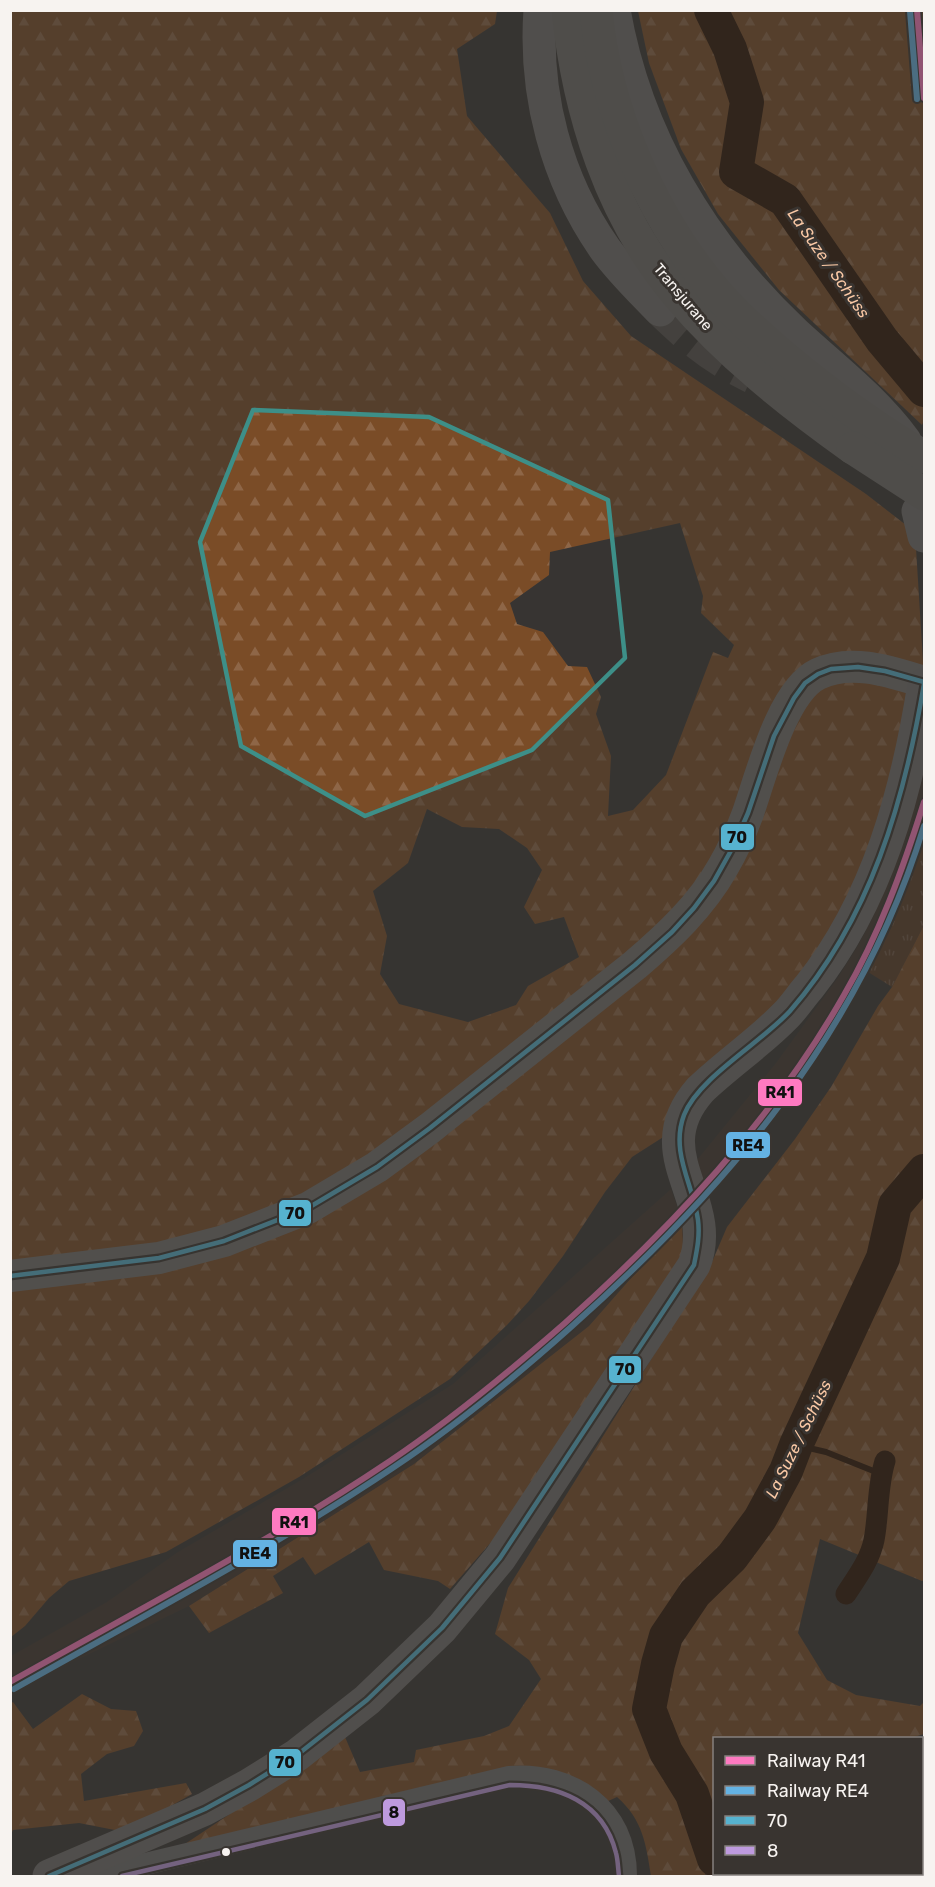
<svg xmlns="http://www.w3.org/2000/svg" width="935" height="1887" viewBox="0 0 935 1887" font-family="Rubik,sans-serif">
<defs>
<pattern id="grass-tufts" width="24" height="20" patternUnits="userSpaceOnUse" patternTransform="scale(1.5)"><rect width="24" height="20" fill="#593c27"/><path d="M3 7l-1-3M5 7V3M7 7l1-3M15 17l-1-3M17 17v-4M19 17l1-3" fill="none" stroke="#725947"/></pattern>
<pattern id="forest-firs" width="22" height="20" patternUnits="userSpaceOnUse" patternTransform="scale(1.5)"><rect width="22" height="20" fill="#7a4c27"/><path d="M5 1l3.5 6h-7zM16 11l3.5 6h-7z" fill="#8e6647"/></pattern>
<pattern id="water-ripples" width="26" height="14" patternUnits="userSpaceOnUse" patternTransform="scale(1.5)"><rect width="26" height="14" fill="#2b1304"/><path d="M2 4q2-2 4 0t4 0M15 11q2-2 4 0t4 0" fill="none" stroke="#4a3629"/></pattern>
</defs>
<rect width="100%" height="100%" fill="#373432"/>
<g fill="#413730">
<polygon points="924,767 924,843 905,896 875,961 840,1022 822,1049 775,1114 706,1193 697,1160 776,1063 837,979 856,949 873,917 899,854"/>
<polygon points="671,1189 682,1220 589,1326 414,1464 189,1606 39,1678 11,1696 11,1656 107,1602 178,1552 303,1479 453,1384"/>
</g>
<polygon fill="url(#grass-tufts)" points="924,843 924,925 892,987 868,972 892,926"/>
<g fill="url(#forest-firs)" fill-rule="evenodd">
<path d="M11,11H497L495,24L457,49L467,116L550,213L583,281L631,336L866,494L915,532L924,678L872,881L679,1127L632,1157L605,1192L563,1256L529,1301L507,1325L450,1379L299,1477L166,1552L69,1581L49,1598L25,1626L11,1637ZM680,523L703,596L701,613L734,645L728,658L713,652L666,775L633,810L608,816L611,756L596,714L601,697L587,667L568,666L543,632L517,624L510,603L549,575L550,552ZM427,809L462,827L499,829L527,848L542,870L524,907L535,924L564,917L579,957L528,986L516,1005L468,1022L399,1004L380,974L387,936L373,891L408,863Z"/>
<polygon points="638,11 924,11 924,420 922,425 779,290 718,214 681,149 649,63"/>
<path d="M924,925V1580L922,1581L820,1539L798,1633L827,1680L856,1695L920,1706L924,1702V1734L911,1738H714V1817L705,1876H651C646,1844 643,1820 617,1797L606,1802L563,1773L176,1850L345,1737L360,1772L414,1762L416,1750L484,1736L509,1726L541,1679L529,1660L495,1634L508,1588L712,1262L727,1227L795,1139L831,1087L878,1006L892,987Z"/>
<polygon points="682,1220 683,1246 682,1258 500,1532 450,1589 438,1581 384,1570 369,1542 315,1575 303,1557 273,1576 283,1593 209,1633 189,1606 414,1464 589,1326"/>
<polygon points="82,1694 111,1709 136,1711 143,1731 134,1746 107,1754 81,1774 84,1801 186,1783 192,1794 125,1832 79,1823 13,1830 11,1834 10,1704 13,1702 33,1729"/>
</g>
<polygon fill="url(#water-ripples)" points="714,1817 714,1874 736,1874 738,1876 705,1876"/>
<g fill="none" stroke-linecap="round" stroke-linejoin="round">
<polyline stroke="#2b1304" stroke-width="6" points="796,1445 826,1452 881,1474"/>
<path stroke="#2b1304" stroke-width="21" d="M846,1594C857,1577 870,1560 874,1540C879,1514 877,1487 885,1461"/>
<g stroke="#2b1304" stroke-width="34">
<polyline points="711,10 730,49 747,102 736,172 785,200 882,340 924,390"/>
<polyline points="714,1859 692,1794 666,1752 649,1709 658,1664 666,1636 695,1593 732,1557 760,1519 786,1471 796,1445 883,1258 895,1205 924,1171"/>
</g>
<path stroke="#54514e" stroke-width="33" stroke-dasharray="33 16" stroke-linecap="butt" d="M660,310C690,339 714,359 752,377"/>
<polyline stroke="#6e6d6d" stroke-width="10" points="793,1874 794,1876"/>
<path stroke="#6e6d6d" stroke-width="22" d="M82,1862C103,1876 114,1870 137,1866L509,1777C572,1772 626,1809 626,1876"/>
<path stroke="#72706e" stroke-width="32" d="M10,1276L159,1258L224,1241L308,1208L377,1167L430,1128L635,965C669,936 701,906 723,867C733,850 741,832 748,813C761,776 782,691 818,674C852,658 891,672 924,682"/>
<g stroke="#706e6d" stroke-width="33">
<path d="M540,10C534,94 556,179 605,249C621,271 641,290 660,310"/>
<path d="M614,10C636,136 703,247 795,333C833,368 874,399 905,441"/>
<polyline points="918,511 924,536"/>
<path d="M49,1876L205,1809L249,1785L297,1755L367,1700L442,1628L500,1558L694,1265C720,1199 643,1155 700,1090C727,1064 760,1042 786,1015C794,1007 801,996 809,987C878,900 907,792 924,684"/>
</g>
<g stroke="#6d6b69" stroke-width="33">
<path d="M568,10C578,112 611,216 678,295C728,354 790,403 853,448"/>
<path d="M596,10C605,109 651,216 715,291C735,315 760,336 784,357C828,394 875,428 924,457"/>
</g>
<polyline stroke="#6d6b69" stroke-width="33" points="853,448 924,494"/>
<g stroke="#393430" stroke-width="9">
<g id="bus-1">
<polyline points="10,1276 159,1258 224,1241 308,1208 377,1167 430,1128 635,965 672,932 694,908 714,881 733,847 748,813 774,736 794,698 805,683 818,674 831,669 858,667 885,671 924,682"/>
<path d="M49,1876L205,1809L249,1785L297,1755L367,1700L442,1628L500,1558L694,1265C697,1250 700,1236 698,1220C693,1184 670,1152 684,1115C698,1078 762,1042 790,1011C871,918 904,802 924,684"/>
</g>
</g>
<g stroke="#393430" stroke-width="9">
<path id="bus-2" d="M122,1876L510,1785C558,1785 603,1801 616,1853C618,1860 618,1869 619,1876"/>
</g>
<use href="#bus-1" stroke="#56b2cf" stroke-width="4.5"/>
<use href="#bus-2" stroke="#be9ade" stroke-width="4.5"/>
<g stroke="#393430" stroke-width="10">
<g id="rail-1">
<polyline points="917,10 924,98"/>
<path d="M10,1682C138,1610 268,1543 390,1461C451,1420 509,1372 565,1323C671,1228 773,1120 844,995C879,935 903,869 924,802"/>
</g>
</g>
<g stroke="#393430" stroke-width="10">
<g id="rail-2">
<polyline points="910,11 917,99"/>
<path d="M14,1689C141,1617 272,1549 394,1467C457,1425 515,1377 571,1327C728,1187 862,1030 924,826"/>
</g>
</g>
<use href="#rail-1" stroke="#fe7ac1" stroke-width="6"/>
<use href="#rail-2" stroke="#64b2e3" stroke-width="6"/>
</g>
<path d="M0 0H935V1887H0ZM253,410L429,417L608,500L625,658L532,750L365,816L241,746L200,542Z" fill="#373432" fill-opacity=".55" fill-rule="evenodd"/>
<path fill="none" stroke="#3d8f88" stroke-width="4.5" stroke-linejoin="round" d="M253,410L429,417L608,500L625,658L532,750L365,816L241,746L200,542Z"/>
<circle fill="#f7f3f0" stroke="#393430" stroke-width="2" cx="226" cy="1852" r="5"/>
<g text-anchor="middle" stroke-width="6" stroke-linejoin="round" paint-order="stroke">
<g font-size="15" fill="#f7f3f0" stroke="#393430">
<text transform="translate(683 297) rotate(50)" y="5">Transjurane</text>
</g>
<g font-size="16" font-style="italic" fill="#f9c8a5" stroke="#393430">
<text transform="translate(829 263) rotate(55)" y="6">La Suze / Schüss</text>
<text transform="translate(798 1439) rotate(-64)" y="6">La Suze / Schüss</text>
</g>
</g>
<g stroke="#393430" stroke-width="2">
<rect x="720" y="823" width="35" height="28" rx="6" fill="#56b2cf"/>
<rect x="757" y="1078" width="46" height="29" rx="6" fill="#fe7ac1"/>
<rect x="725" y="1131" width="46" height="28" rx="6" fill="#64b2e3"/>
<rect x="278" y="1199" width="34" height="28" rx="6" fill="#56b2cf"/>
<rect x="608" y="1355" width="34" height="29" rx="6" fill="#56b2cf"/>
<rect x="271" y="1507" width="46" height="29" rx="6" fill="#fe7ac1"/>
<rect x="232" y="1539" width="46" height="29" rx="6" fill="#64b2e3"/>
<rect x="268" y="1748" width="34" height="29" rx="6" fill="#56b2cf"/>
<rect x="382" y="1798" width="24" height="29" rx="6" fill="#be9ade"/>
</g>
<g font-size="16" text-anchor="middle" font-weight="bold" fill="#111">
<text x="737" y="843">70</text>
<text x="780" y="1098">R41</text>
<text x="748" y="1151">RE4</text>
<text x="295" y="1219">70</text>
<text x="625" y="1375">70</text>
<text x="294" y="1528">R41</text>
<text x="255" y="1559">RE4</text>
<text x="285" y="1768">70</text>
<text x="394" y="1818">8</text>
</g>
<rect width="935" height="1887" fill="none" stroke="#f7f3f0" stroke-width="24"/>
<rect x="713" y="1737" width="210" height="138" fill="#393430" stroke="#85807d" stroke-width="1.5"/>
<rect x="725" y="1756" width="30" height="9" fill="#fe7ac1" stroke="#85807d" stroke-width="1.5"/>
<text x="767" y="1767" font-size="18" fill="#f7f3f0">Railway R41</text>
<rect x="725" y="1786" width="30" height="9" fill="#64b2e3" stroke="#85807d" stroke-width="1.5"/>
<text x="767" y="1797" font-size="18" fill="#f7f3f0">Railway RE4</text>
<rect x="725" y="1816" width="30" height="9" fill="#56b2cf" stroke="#85807d" stroke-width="1.5"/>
<text x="767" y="1827" font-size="18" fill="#f7f3f0">70</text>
<rect x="725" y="1846" width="30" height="9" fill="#be9ade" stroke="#85807d" stroke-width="1.5"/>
<text x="767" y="1857" font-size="18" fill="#f7f3f0">8</text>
</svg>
